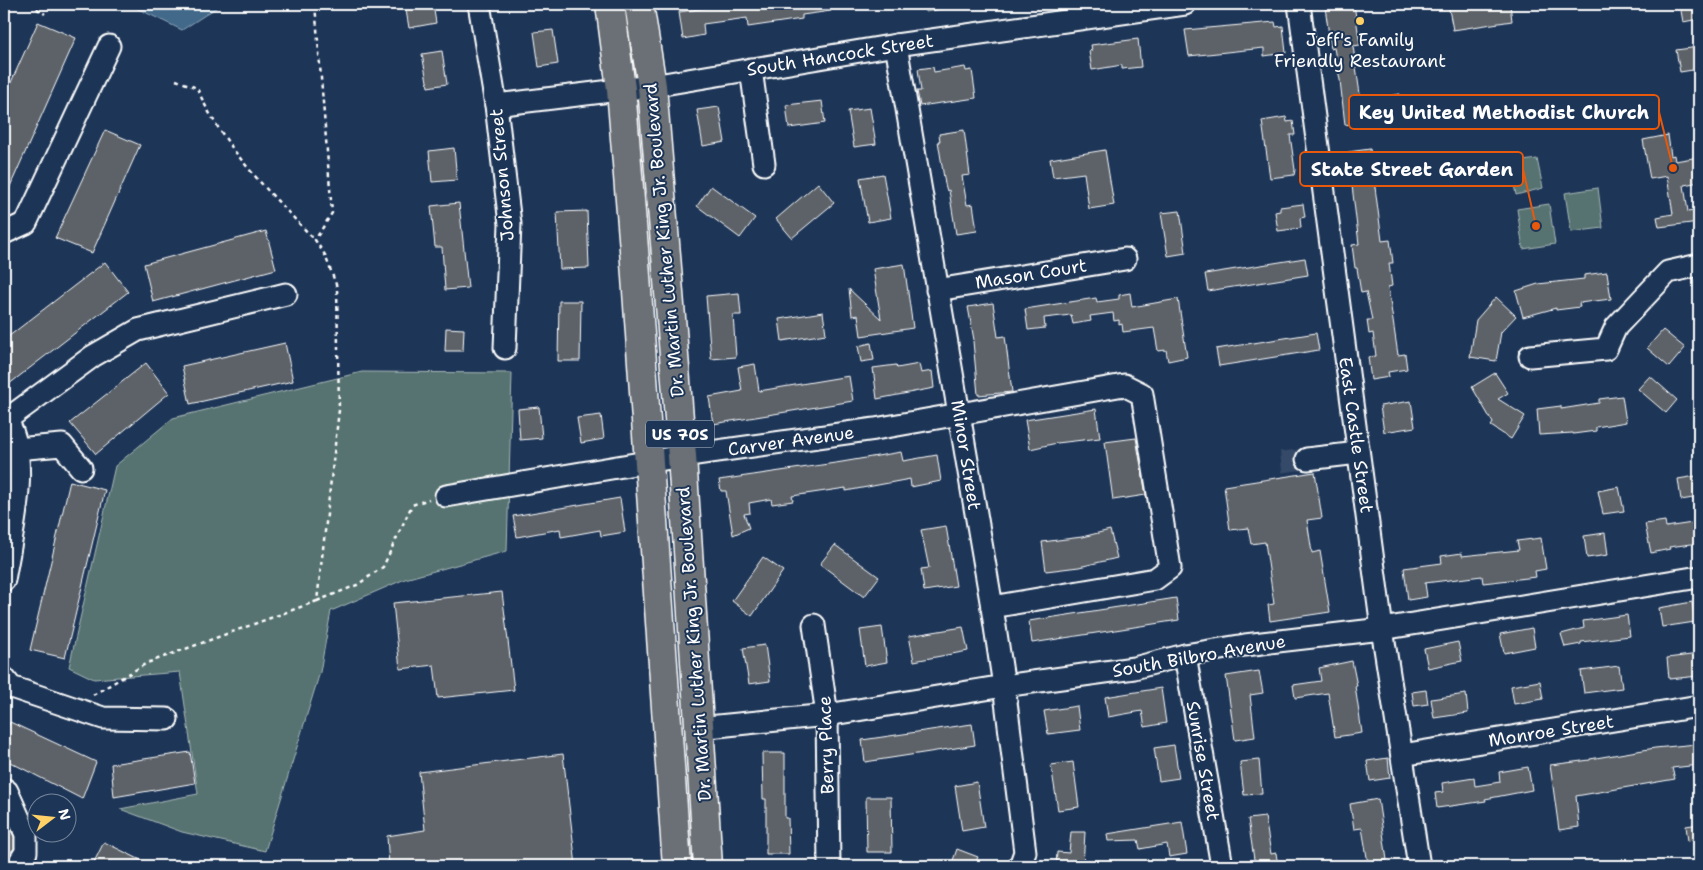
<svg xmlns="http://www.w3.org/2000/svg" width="1703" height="870" viewBox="0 0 1703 870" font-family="'Shantell Sans',sans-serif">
<rect width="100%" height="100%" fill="#1d3557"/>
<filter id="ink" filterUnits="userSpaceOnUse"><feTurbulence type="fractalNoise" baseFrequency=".02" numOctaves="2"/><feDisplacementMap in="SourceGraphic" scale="10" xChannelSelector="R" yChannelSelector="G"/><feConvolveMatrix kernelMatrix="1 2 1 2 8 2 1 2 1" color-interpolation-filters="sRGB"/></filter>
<g filter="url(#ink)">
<g fill="#567371" stroke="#aab9b8">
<polygon points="925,4 967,4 926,12"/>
<polygon points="1537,159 1543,188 1516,195 1510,163"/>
<polygon points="1598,188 1603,228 1571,232 1565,193"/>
<polygon points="1549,204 1555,244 1523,249 1517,209"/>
<polygon points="362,372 512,373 507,551 405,579 331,611 320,672 265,851 182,832 120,809 198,794 180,672 94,679 69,667 115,466 173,418"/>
</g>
<polygon fill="#43698a" stroke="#8ea5b9" points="128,4 222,4 182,30"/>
<g fill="#5c6268" stroke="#fff">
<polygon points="405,4 433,4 436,23 409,28"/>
<polygon points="733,4 830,4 831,11 802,15 802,19 748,27 747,18 703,24 704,35 683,39 679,12"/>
<polygon points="1348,4 1354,4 1360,45 1353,46 1361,101 1400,94 1403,115 1345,125 1340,80 1334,48 1331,49 1325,7"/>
<polygon points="1448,4 1510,4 1512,21 1453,30"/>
<polygon points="1698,4 1699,19 1683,22 1680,5"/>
<polygon points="38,22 76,38 4,200 4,98"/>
<polygon points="1275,22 1276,27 1283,26 1286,53 1264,56 1264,48 1189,56 1185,30"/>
<polygon points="553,30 558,64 539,67 534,32"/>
<polygon points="1138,39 1141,67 1122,69 1122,65 1092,70 1089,51 1092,50 1091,45"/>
<polygon points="1699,47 1699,69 1680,72 1676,50"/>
<polygon points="442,51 447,84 428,87 422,54"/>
<polygon points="933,67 934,72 965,67 966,71 972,70 976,98 920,106 917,91 921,91 918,69"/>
<polygon points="822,101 825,123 789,128 786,105"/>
<polygon points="719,107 725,142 703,146 697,110"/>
<polygon points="870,108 876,144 854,147 848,111"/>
<polygon points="1286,117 1287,122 1293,121 1295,135 1290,135 1295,170 1294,175 1270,178 1262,121"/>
<polygon points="105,130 140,145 92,253 55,238"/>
<polygon points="964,130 970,175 962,176 967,205 973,204 977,231 956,234 949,190 947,191 945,184 938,141 940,141 939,134"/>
<polygon points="1668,135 1671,156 1674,155 1675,161 1699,157 1699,182 1684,185 1688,212 1699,210 1699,222 1659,227 1657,217 1673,214 1667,176 1650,179 1643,140"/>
<polygon points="454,148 457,180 432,182 429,151"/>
<polygon points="1370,149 1382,241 1390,240 1393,263 1389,263 1392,286 1388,287 1398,355 1405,354 1407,369 1388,372 1389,377 1371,380 1368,357 1376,356 1373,333 1369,334 1367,320 1372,320 1366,292 1361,293 1357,268 1355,268 1352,245 1359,244 1348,152"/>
<polygon points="1105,150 1114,205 1089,209 1084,173 1053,177 1050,159"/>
<polygon points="883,174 891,218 868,222 860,178"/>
<polygon points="818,183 834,203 792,238 776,219"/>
<polygon points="711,186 755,218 740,238 697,206"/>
<polygon points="459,203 468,288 445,290 442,247 435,247 431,206"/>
<polygon points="1303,204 1305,217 1300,218 1301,228 1278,231 1275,212 1280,211 1280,207"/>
<polygon points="587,211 589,268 560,269 557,212"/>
<polygon points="1180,211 1186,253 1168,256 1161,213"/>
<polygon points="266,231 276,269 153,302 144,264"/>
<polygon points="1305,258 1308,275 1208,291 1205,274"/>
<polygon points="105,262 128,292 4,388 4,340"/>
<polygon points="904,264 913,328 861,336 858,315 852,316 849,289 881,319 873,269"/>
<polygon points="1607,272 1611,299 1579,303 1580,307 1556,310 1556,308 1523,317 1516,291 1538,284 1584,279 1584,275"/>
<polygon points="739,293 741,315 733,315 736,357 711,359 706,296"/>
<polygon points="1130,293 1132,307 1178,299 1187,357 1168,361 1166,350 1158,351 1154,328 1123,332 1122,324 1119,325 1119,320 1114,321 1113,313 1090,316 1091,321 1073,324 1071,315 1044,318 1045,328 1028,330 1025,309 1096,298 1097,302 1119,299 1119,295"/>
<polygon points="1496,297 1516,316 1501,332 1496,361 1470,357 1476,320"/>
<polygon points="559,301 581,301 580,361 558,361"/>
<polygon points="993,303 998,337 1005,336 1012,392 978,395 973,341 974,340 968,307"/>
<polygon points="823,312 826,334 782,341 779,319"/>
<polygon points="446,328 464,329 463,351 445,351"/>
<polygon points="1663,330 1685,348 1669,367 1647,348"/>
<polygon points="1316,333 1319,350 1219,366 1216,349"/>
<polygon points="285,343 293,381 190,404 182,366"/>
<polygon points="871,343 874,360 861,362 858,346"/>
<polygon points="146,363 169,393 96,454 70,423"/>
<polygon points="755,364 759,391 849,376 853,401 713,424 709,397 742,391 738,367"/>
<polygon points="919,364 921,373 932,371 934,388 877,399 873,368 896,365 897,368"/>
<polygon points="1495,373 1508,393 1498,399 1525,416 1511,439 1491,426 1493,423 1472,387"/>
<polygon points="1650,376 1677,400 1666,413 1638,389"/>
<polygon points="1622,396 1626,422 1596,427 1596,431 1573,434 1573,433 1539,435 1537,409 1561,406 1561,409 1599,403 1599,399"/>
<polygon points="1411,401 1415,427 1384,432 1380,406"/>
<polygon points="539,407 542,438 520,440 518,409"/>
<polygon points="1096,409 1100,438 1057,443 1030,449 1025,420"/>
<polygon points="601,415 604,439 581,443 577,418"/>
<polygon points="1136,438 1146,495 1113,500 1105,442"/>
<polygon points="901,452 903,461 937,455 941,481 911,487 910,479 846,491 846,488 792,496 793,501 772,504 771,499 749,503 750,513 744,514 749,528 733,535 726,491 721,491 719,480 842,462"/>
<polygon points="1315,472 1322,518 1307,520 1312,553 1320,551 1330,612 1270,621 1268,605 1274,604 1265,542 1251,544 1248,528 1230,530 1224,486"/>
<polygon points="1696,476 1699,497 1681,500 1678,479"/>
<polygon points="70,481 105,490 65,658 30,650"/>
<polygon points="1619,487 1624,511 1603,514 1598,491"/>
<polygon points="620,498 625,532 601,536 600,530 561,537 560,529 517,537 513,516"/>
<polygon points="1665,521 1666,527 1699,522 1699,543 1669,547 1670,549 1651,553 1645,524"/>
<polygon points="946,526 956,586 924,591 921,569 929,568 921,530"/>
<polygon points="1110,530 1117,558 1079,567 1046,571 1042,542 1082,537"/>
<polygon points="1605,533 1608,555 1587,558 1584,536"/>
<polygon points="1541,538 1546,569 1535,571 1536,577 1483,583 1482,576 1425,583 1427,597 1408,600 1404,568 1442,563 1441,556 1462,553 1462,556 1519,550 1517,541"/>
<polygon points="835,545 879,577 864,597 820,564"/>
<polygon points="763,557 783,571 752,616 732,601"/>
<polygon points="502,592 514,690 438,698 434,665 400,669 393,603"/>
<polygon points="1176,598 1179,620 1032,643 1029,621"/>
<polygon points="1692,602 1695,622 1662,627 1659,608"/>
<polygon points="1627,615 1630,636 1581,642 1581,644 1565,647 1561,634 1584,628 1583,621"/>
<polygon points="882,627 887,662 865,666 860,630"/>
<polygon points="963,627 968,651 914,661 909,636"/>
<polygon points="1532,628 1535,647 1504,653 1500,634"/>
<polygon points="1458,642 1462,661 1428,668 1424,649"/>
<polygon points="765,645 770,681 749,684 743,648"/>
<polygon points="1699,654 1699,676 1669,679 1667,658"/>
<polygon points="1352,661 1357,686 1355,686 1362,733 1335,737 1328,693 1295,698 1293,685 1321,681 1319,668"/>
<polygon points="1619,666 1622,688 1584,693 1581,671"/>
<polygon points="1259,671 1263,693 1250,695 1255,737 1235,740 1226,676"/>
<polygon points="1540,681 1543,699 1514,704 1511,686"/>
<polygon points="1161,688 1166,723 1145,727 1142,711 1108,717 1105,697"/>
<polygon points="1426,690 1428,704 1414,706 1412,692"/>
<polygon points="1466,694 1468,713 1434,718 1431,699"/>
<polygon points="1077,706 1080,730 1048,734 1044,711"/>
<polygon points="10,722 96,762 82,799 4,759 4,737"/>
<polygon points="972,724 975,745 865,762 862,740"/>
<polygon points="1697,744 1699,765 1672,768 1675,779 1576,796 1579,827 1559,830 1550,765 1590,760 1590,759 1655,748"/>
<polygon points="1174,745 1179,778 1159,781 1154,748"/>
<polygon points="190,752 195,783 114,797 111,764"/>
<polygon points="762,753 785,753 785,818 788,818 789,854 766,854 766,799 763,799"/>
<polygon points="563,754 576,866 389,866 387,836 425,830 419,772"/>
<polygon points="1388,758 1390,778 1370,781 1367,761"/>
<polygon points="1259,760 1262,794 1244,795 1240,762"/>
<polygon points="1073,762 1079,807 1058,810 1051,765"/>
<polygon points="1528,767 1532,790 1485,799 1486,801 1437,808 1435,793 1443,792 1442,783 1474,778 1475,786 1500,782 1499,772"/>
<polygon points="977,782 984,827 962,831 955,786"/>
<polygon points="866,797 891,797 892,852 867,852"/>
<polygon points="1378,799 1387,860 1368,863 1362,828 1354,829 1350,804"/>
<polygon points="4,815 14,837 14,848 12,851 4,852"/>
<polygon points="1265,817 1271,854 1276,853 1278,866 1255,866 1248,819"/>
<polygon points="1182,822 1187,854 1169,857 1167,844 1140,849 1138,840 1108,841 1107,834"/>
<polygon points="1699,824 1699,839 1688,841 1686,826"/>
<polygon points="1071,832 1085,832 1083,866 1056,866 1057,852 1069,853"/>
<polygon points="104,842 153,866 92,866"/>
<polygon points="957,849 978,857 974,866 951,866"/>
</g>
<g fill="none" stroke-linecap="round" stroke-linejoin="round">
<polyline stroke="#344968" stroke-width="21" stroke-dasharray="21 11" stroke-linecap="butt" points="1281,462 1307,459"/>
<g stroke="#fff" stroke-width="25">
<g id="minor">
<polyline points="479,4 496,105 510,224 505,348"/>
<polyline points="1299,4 1382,629 1419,866"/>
<polyline points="896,45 992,607 1004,686 1025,852 1020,866"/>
<polyline points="751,69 764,164"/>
<polyline points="496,105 652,86 896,45 1185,4"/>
<polyline points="4,233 26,223 109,46"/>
<polyline points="937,290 1125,259"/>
<polyline points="1530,356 1606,349 1616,327 1668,272 1699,265"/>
<path d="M4,417C33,452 11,538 4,580"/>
<polyline points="6,420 93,356 138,330 286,294"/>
<polyline points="4,450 62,445 81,468"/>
<polyline points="1307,459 1358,453"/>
<polyline points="446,496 682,456 875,429 1124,385 1142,394 1170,568 1155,579 992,607"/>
<polyline points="814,625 827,715 829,866"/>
<polyline points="1185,655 1222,866"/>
<polyline points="4,678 11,687 103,718 167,719"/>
<polyline points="698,728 827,715 1004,686 1134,668 1185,655 1245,645 1382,629 1699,577"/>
<polyline points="1402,755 1699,706"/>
<polyline points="4,789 7,791 26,834 26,852 17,866"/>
</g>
</g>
<g stroke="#fff" stroke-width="31">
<g id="major">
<polyline points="610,4 621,89 635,262 677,866"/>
<polyline points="639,4 652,86 666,255 682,456 708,866"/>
</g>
</g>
<g stroke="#fff" stroke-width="2.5" stroke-dasharray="4 4" stroke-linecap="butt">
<polyline points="30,4 45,14"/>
<path d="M176,80L197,88C223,148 270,193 315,240"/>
<polyline points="317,601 357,585 383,567 412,505 429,499"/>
<polyline points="93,695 147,663 317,601 339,410 337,287 325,255 315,240 332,213 315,4"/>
</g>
<use href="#minor" stroke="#1d3557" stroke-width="21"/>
<use href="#major" stroke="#6b6f75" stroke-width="28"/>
</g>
</g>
<circle fill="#ffd166" stroke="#1d3557" stroke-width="2" cx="1360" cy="21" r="5"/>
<g text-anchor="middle" stroke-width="4" stroke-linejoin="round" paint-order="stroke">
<rect fill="#1d3557" stroke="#bbc2cd" stroke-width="1" x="646" y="420.5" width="68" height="27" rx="4"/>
<g font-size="16" font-weight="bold" fill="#fff">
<text x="680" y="440">US 70S</text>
</g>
<g font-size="18" fill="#fff" stroke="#1d3557">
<text x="1360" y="46">Jeff's Family<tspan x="1360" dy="21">Friendly Restaurant</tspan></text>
</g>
<g font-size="18" fill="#fff" stroke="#1d3557">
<text transform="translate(840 55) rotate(-9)" y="6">South Hancock Street</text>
<text transform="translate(502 175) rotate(-95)" y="6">Johnson Street</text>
<text transform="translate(664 240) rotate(-95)" y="6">Dr. Martin Luther King Jr. Boulevard</text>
<text transform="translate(1031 274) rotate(-9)" y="6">Mason Court</text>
<text transform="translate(1356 435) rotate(82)" y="6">East Castle Street</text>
<text transform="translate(791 441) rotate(-8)" y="6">Carver Avenue</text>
<text transform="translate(966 455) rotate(81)" y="6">Minor Street</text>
<text transform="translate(694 644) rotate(-94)" y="6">Dr. Martin Luther King Jr. Boulevard</text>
<text transform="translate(1199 656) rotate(-10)" y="6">South Bilbro Avenue</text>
<text transform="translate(1551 731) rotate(-9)" y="6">Monroe Street</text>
<text transform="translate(826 745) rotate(-92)" y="6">Berry Place</text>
<text transform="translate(1203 761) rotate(80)" y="6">Sunrise Street</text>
</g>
</g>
<path fill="none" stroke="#e8590c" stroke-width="2" d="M1673 168L1659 112M1536 226L1523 169"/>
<g fill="#e8590c" stroke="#1d3557" stroke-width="2">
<circle cx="1673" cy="168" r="5"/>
<circle cx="1536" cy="226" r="5"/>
</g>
<g fill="#1d3557" stroke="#e8590c" stroke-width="2">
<rect x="1349" y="95" width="310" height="34" rx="5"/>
<rect x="1300" y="152" width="223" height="34" rx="5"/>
</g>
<g font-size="19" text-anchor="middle" font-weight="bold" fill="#fff">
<text x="1504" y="119">Key United Methodist Church</text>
<text x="1412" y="176">State Street Garden</text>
</g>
<rect width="1703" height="870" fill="none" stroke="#1d3557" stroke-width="20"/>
<rect x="10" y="10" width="1683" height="850" fill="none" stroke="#fff" stroke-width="2" filter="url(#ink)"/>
<g transform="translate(52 818) rotate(74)"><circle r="24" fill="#1d3557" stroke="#77869a"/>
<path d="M0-4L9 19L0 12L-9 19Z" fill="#ffd166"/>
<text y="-8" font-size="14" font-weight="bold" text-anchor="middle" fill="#ffffff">N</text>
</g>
</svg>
